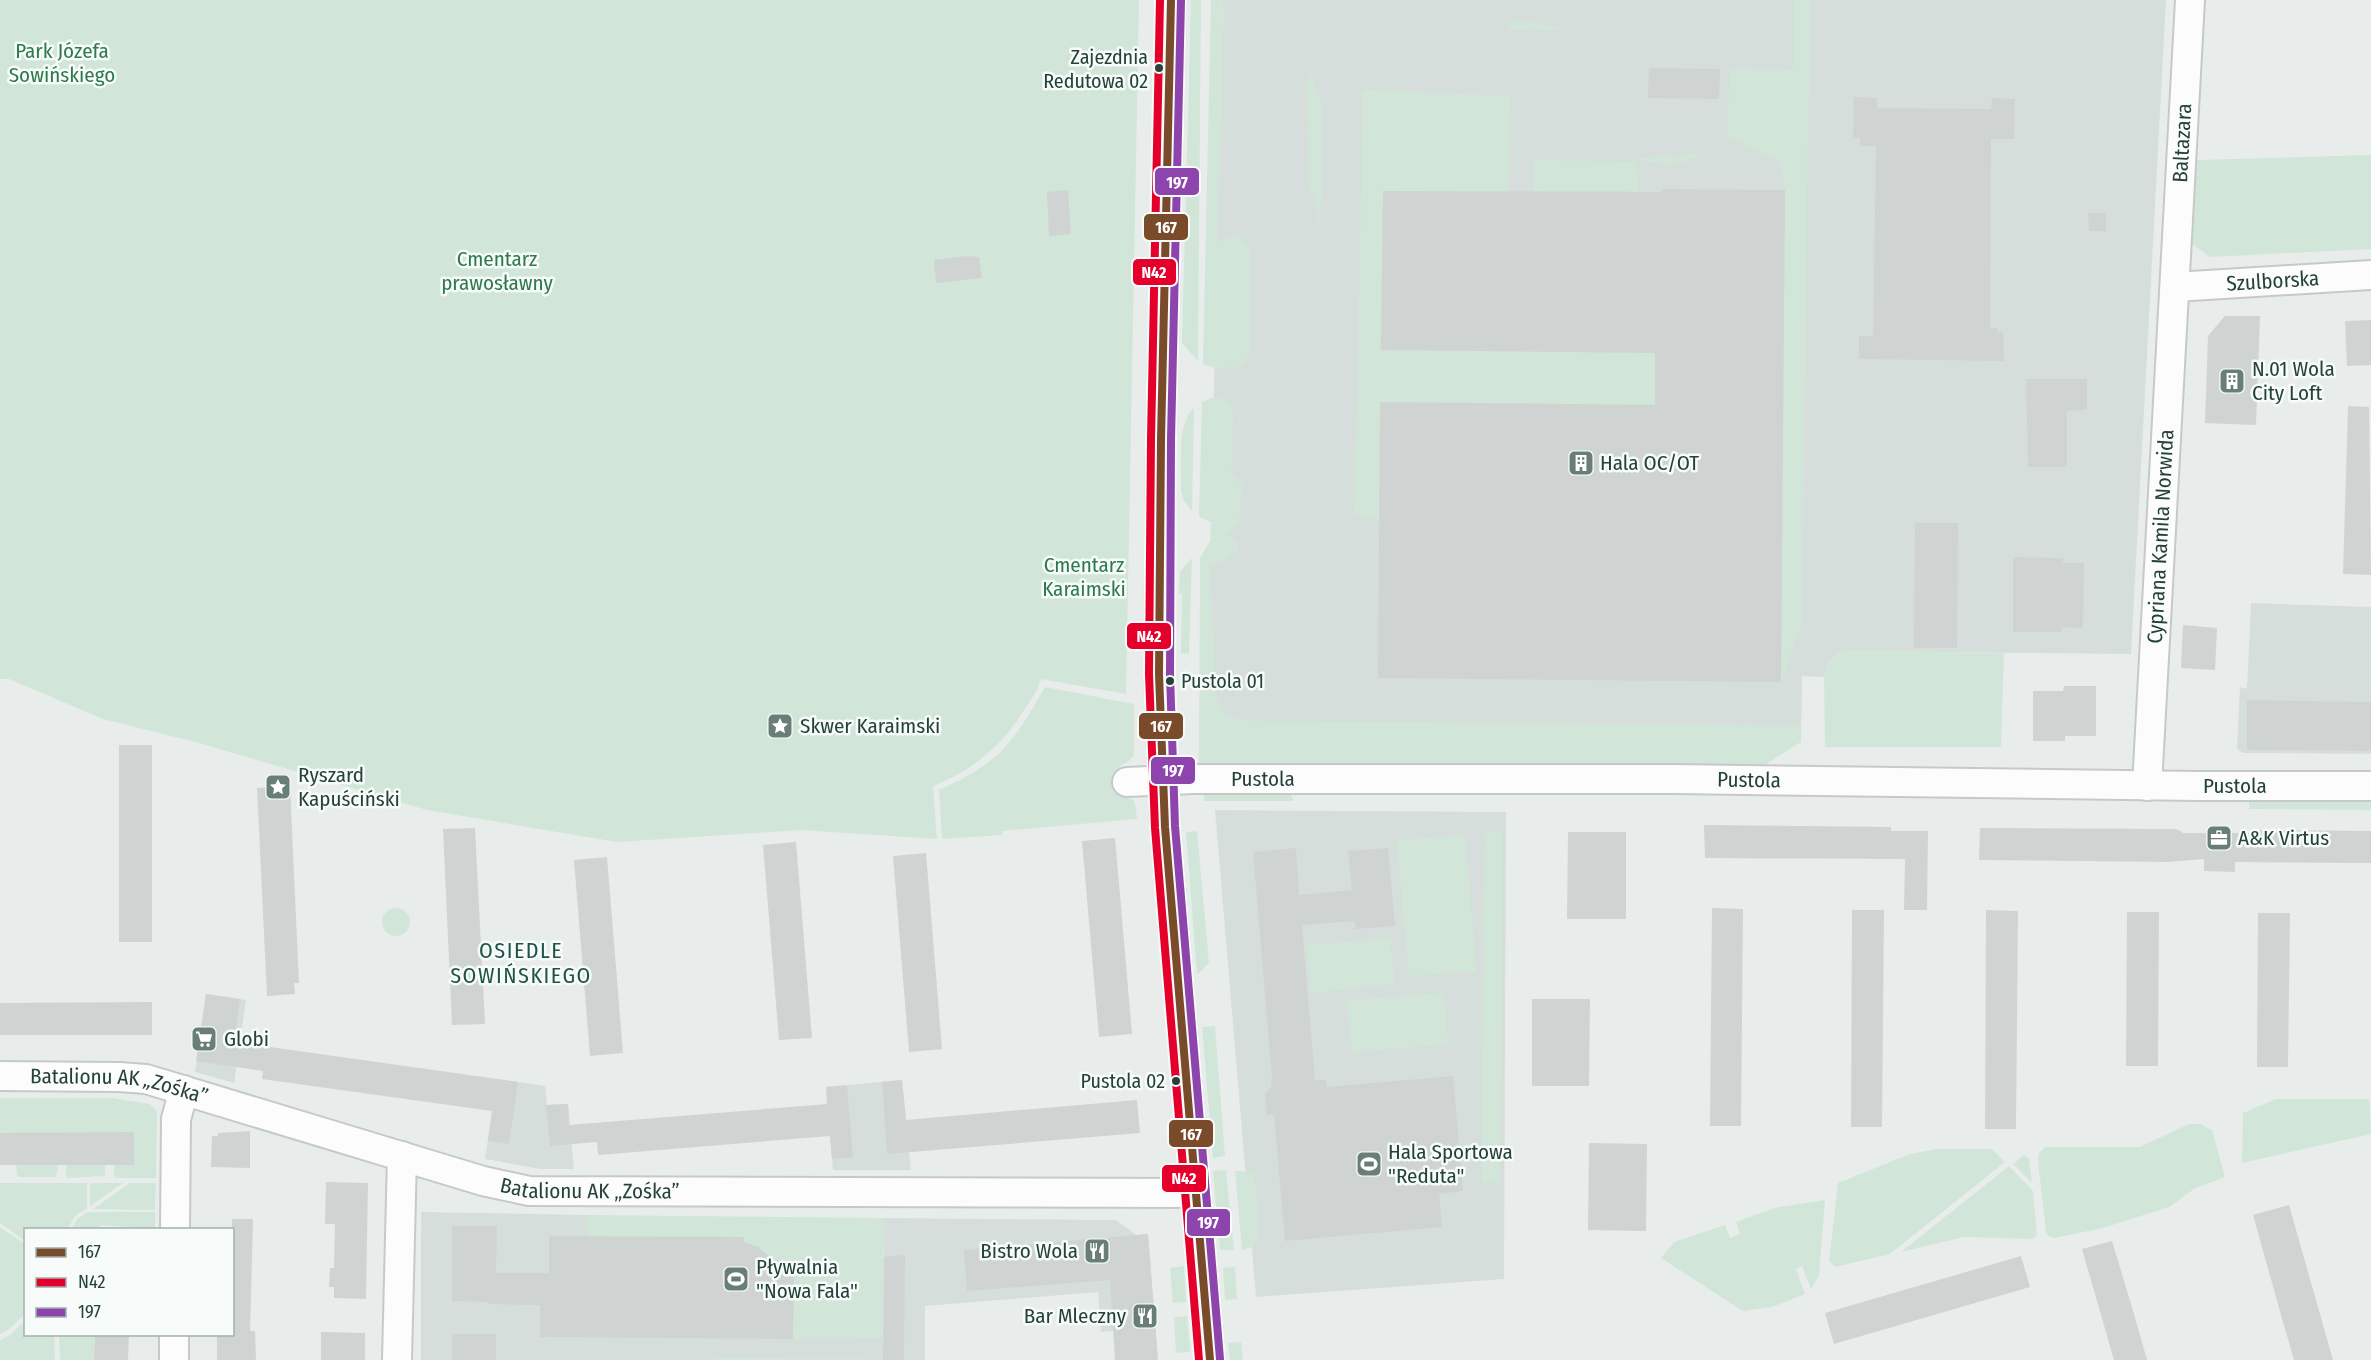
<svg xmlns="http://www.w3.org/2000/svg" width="2371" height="1360" viewBox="0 0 2371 1360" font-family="'Fira Sans Condensed',sans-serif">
<rect width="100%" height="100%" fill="#e8edeb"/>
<g fill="#d6dedb">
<polygon points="1223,0 2166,0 2131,654 1850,651 1837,653 1827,665 1824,677 1802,676 1801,742 1206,735"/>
<polygon points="2251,603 2371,607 2371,754 2243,753 2237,749 2240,687 2247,689"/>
<polygon points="1215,810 1506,812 1504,1279 1256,1297"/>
<polygon points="206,994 246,1000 234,1083 195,1072"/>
<polygon points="497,1079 545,1086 547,1105 568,1104 574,1169 540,1169 485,1159"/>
<polygon points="902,1080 911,1170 833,1170 826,1087"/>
<polygon points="421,1212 588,1215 587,1314 883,1338 884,1218 1116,1220 1136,1235 1148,1234 1158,1360 1113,1331 1101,1332 1098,1292 925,1306 925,1360 421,1360"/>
</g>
<g fill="#d1e6d8">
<path d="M0,0H1139L1126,694L1041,679C1038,690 1032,698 1026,707C1004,744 973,771 933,786L937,839L801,830L617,842L427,810L199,743L103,719L9,679H0Z"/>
<polygon points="1191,0 1201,0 1198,361 1182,343"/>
<polygon points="1211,0 1223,0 1218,242 1236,235 1248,245 1251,257 1250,353 1240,367 1215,368 1203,364"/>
<polygon points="1793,0 1811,0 1811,70 1808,102 1802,622 1781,682 1785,189 1780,162 1727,136 1730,68 1793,70"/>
<polygon points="1520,20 1565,29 1511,30 1508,26 1510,22"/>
<polygon points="1308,67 1322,105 1323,166 1319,227 1314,195 1309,194"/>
<polygon points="1363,90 1509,96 1508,191 1383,191 1380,350 1655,353 1655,405 1381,402 1379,520 1355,514"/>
<polygon points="1695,153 1700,157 1670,165 1635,159 1665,155 1678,158"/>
<polygon points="2371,155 2371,249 2210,257 2192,244 2197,160"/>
<polygon points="1533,160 1636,162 1638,191 1534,191"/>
<polygon points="1214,397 1223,400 1231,405 1233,419 1231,474 1242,485 1239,522 1226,536 1232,536 1238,545 1236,553 1210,568 1216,698 1226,715 1247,721 1801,725 1801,742 1757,770 1199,765 1200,558 1211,539 1211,522 1199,517 1202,402"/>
<path d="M1194,408L1192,511L1183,499L1181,490C1182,466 1176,424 1194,408Z"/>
<polygon points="1192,558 1189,654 1181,653 1182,594 1179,594 1180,572"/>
<polygon points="1850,651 2004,653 2001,747 1825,747 1824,677 1827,665 1837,653"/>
<path d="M1045,687L1134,704V755L1129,761L1120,766L1121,796L1133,800L1136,808L1137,819L1002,831V835L942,839L939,790C961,780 985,768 1002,750C1020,732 1032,709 1045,687Z"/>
<polygon points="1289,791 1294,801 1204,801 1204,792"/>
<polygon points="2249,800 2371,801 2371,810 2249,809"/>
<polygon points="1197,831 1209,963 1197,975 1186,832"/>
<polygon points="1485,831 1503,831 1500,1183 1482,1182"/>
<polygon points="1465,835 1476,971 1409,976 1397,841"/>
<circle cx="396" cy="922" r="14"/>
<polygon points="1390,939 1394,984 1311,993 1307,945"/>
<polygon points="1443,993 1448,1044 1352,1052 1347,1001"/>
<polygon points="1215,1026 1225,1156 1213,1158 1202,1027"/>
<polygon points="0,1098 113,1098 150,1104 157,1111 156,1178 116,1178 114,1176 114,1165 134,1165 0,1133"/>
<polygon points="2276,1099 2369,1099 2371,1134 2242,1163 2243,1113"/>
<polygon points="2189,1124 2200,1124 2212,1130 2225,1177 2194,1189 2169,1207 2103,1228 2055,1238 2048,1236 2046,1232 2038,1161 2039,1153 2045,1147 2140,1147"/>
<polygon points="1936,1149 1992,1149 2005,1162 1890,1254 1835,1267 1829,1261 1838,1183 1910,1154"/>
<polygon points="2024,1155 2029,1159 2032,1183 2013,1164"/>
<polygon points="16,1165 58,1165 56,1177 19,1177 17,1175"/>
<polygon points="66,1165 105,1165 105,1176 68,1178 66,1176"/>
<polygon points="2009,1166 2033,1191 2037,1235 2033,1239 1964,1237 1901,1252"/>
<polygon points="1226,1170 1234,1250 1220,1250 1213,1171"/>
<path d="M1235,1171L1254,1172C1255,1185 1262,1231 1257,1240C1254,1247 1248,1249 1242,1250Z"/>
<polygon points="0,1183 87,1183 87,1208 74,1217 68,1229 26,1230 25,1241 0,1223"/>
<polygon points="90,1183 123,1183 90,1206"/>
<polygon points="130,1183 156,1183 155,1210 93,1209"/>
<polygon points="1825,1200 1819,1275 1811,1289 1802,1266 1796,1269 1805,1294 1772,1307 1743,1311 1661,1258 1674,1242 1725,1225 1730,1238 1740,1234 1736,1222 1774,1208"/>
<polygon points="88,1212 155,1212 155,1229 100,1225 99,1229 72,1229 77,1219"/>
<polygon points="588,1215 884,1218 883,1338 793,1339 587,1314"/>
<polygon points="0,1227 26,1245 25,1314 8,1330 0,1334"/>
<polygon points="1184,1266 1186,1302 1173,1303 1170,1268"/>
<polygon points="1235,1267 1237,1299 1225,1300 1223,1268"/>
<polygon points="1187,1316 1190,1352 1176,1353 1174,1317"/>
<polygon points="25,1321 26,1334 54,1335 55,1360 0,1360 0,1340 10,1335"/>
<polygon points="59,1335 95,1335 94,1360 60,1360"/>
<polygon points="1241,1342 1243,1360 1230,1360 1228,1343"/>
<polygon points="715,1358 872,1359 872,1360 715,1360"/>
</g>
<g fill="#cfd4d2">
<polygon points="1649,68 1720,69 1719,99 1648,98"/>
<polygon points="1854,97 1877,98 1877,108 1991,109 1992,98 2015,99 2014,139 1991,139 1990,328 1997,328 1997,331 2003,332 2004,361 1859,359 1859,336 1873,336 1876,146 1860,146 1860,138 1853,137"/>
<polygon points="1661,189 1785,190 1781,682 1378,678 1380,402 1655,405 1655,353 1381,350 1383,191 1661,192"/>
<polygon points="1068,190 1071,234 1049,236 1047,192"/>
<polygon points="2088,213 2106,213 2106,231 2089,231"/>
<polygon points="967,256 979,257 982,278 936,283 934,260"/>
<polygon points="2225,316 2260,316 2256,425 2205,423 2208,336"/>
<polygon points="2371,320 2371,365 2347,366 2345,321"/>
<polygon points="2026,379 2087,379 2087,410 2067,411 2067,467 2028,467"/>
<polygon points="2348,406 2369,407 2371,575 2343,574"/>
<polygon points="1915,523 1958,523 1957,648 1914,648"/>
<polygon points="2013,557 2063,558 2063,563 2084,563 2083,628 2062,627 2062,632 2013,632"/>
<polygon points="2183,625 2217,628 2215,670 2181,668"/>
<polygon points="2064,686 2096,686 2096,736 2065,736 2065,741 2033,741 2033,691 2063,691"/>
<polygon points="2247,700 2371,702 2371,751 2247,750"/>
<rect x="119" y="745" width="33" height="197"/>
<polygon points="290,786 299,983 294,983 295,994 267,996 257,788"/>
<polygon points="1704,825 1891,827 1891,831 1928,831 1927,910 1904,910 1905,859 1705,858"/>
<polygon points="475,828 485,1024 452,1025 443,829"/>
<polygon points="1980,828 2174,829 2179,830 2183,833 2252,833 2252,830 2371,831 2371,863 2235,862 2235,872 2204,871 2204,859 2168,862 1979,860"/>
<polygon points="1568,832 1626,832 1626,919 1567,919"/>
<polygon points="1115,838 1132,1034 1099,1037 1082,841"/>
<polygon points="796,842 812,1038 779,1040 763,845"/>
<polygon points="1296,848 1299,895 1352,890 1348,851 1388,848 1395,926 1355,929 1355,921 1302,925 1315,1080 1326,1080 1327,1087 1453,1076 1463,1191 1439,1194 1442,1227 1285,1241 1274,1115 1267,1115 1265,1093 1271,1087 1272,1078 1253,852"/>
<polygon points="926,853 942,1049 909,1052 893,856"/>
<polygon points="607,857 623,1053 590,1056 574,860"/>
<polygon points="1712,908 1743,909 1741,1126 1710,1126"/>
<polygon points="1852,910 1884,910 1882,1127 1851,1127"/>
<polygon points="1986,910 2018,911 2016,1129 1985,1129"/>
<polygon points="2127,912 2159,912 2158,1066 2126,1066"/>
<polygon points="2258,913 2290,913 2288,1067 2257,1067"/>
<polygon points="206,994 240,999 234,1042 518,1082 509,1144 488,1141 492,1111 262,1079 263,1071 196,1061"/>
<polygon points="1532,999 1590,999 1589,1086 1532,1086"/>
<polygon points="152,1002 152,1035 0,1035 0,1003"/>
<polygon points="902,1080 906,1120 1137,1100 1140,1133 887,1154 882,1082"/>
<polygon points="847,1085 853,1157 832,1159 830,1136 598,1155 597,1142 550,1146 546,1105 568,1104 569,1125 827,1104 826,1087"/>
<polygon points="250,1131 250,1168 211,1167 212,1136 218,1136 218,1133"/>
<polygon points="134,1132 134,1165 0,1165 0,1133"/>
<polygon points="1589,1143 1647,1144 1646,1231 1588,1230"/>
<polygon points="326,1182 368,1183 366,1299 334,1298 334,1287 329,1287 330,1268 334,1268 335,1224 325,1224"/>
<polygon points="2289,1205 2333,1360 2294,1360 2283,1322 2253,1215"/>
<polygon points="232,1219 253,1219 250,1331 255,1331 256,1360 217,1360 217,1335 232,1335"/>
<polygon points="452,1226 497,1226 496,1273 549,1273 549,1236 744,1237 744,1242 758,1247 774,1260 794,1260 793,1339 540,1337 540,1305 488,1304 488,1302 452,1301"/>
<polygon points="1148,1234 1158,1360 1115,1360 1110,1280 967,1291 964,1250"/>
<polygon points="2112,1241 2134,1314 2147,1360 2114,1360 2082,1249"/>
<polygon points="905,1255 904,1360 883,1360 884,1257"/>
<polygon points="2021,1256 2030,1287 1834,1344 1825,1313"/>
<polygon points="321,1332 365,1333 365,1360 321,1360"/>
<rect x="452" y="1334" width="44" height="26"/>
<polygon points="95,1335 129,1335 128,1360 94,1360"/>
</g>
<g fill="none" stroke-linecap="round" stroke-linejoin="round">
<g stroke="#c5cac8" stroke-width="32">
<g id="minor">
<polyline points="1171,0 1161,439 1159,674 1165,827 1210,1360"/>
<path id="s1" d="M2175,287L2371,275"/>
<path id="s2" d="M1127,782L1194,779H1674L2198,786H2371"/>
<path id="s3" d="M2147,786L2190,0"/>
<path id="s4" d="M0,1076L119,1077L146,1079L483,1181L529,1191L1195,1193"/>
<polyline points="175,1230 176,1119 184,1090"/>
<polyline points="174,1360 174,1334"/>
<polyline points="397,1360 402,1156"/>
</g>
</g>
<use href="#minor" stroke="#fcfcfc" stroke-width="28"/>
<g stroke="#f7fbf9" stroke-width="12">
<polyline id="bus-1" points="1171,0 1161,439 1159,674 1165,827 1210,1360"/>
</g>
<g stroke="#f7fbf9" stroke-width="12">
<polyline id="bus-2" points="1160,0 1151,439 1149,674 1155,828 1199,1360"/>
</g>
<g stroke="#f7fbf9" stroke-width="12">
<polyline id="bus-3" points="1181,0 1171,439 1170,674 1175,826 1220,1359"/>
</g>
<use href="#bus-1" stroke="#7a4b2a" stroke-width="8"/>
<use href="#bus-2" stroke="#e4002b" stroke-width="8"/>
<use href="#bus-3" stroke="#8e44ad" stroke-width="8"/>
</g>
<defs>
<g id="building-square" transform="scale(1.35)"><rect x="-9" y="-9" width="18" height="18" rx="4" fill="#697e78" stroke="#f7fbf9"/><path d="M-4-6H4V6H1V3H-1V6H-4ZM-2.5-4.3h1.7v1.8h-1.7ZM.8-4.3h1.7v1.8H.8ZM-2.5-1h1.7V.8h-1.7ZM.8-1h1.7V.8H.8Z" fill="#fff"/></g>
<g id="sight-square" transform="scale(1.35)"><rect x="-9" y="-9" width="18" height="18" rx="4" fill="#697e78" stroke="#f7fbf9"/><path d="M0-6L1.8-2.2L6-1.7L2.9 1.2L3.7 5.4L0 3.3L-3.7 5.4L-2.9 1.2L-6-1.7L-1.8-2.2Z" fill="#fff"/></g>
<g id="office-square" transform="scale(1.35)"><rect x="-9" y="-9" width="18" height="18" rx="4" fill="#697e78" stroke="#f7fbf9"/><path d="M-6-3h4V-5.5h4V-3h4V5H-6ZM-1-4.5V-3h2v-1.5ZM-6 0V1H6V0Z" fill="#fff"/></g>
<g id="supermarket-square" transform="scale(1.35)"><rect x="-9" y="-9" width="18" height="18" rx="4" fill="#697e78" stroke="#f7fbf9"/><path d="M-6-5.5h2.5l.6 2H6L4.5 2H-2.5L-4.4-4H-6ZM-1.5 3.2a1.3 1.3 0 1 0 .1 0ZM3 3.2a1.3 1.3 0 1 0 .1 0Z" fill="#fff"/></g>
<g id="stadium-square" transform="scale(1.35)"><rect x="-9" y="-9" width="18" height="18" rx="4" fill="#697e78" stroke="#f7fbf9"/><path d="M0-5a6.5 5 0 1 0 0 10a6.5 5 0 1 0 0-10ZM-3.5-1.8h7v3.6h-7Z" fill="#fff"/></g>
<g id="restaurant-square" transform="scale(1.35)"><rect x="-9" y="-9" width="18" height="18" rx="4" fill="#697e78" stroke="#f7fbf9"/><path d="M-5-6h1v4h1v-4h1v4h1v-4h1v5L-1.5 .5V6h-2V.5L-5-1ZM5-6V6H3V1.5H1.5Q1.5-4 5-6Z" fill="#fff"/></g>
</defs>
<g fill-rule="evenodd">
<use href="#building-square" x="2232" y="381"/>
<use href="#building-square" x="1581" y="463"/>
<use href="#sight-square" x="780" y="726"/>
<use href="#sight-square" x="278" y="787"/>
<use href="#office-square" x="2219" y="838"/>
<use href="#supermarket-square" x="204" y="1039"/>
<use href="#stadium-square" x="1369" y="1164"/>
<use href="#restaurant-square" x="1097" y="1251"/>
<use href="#stadium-square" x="736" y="1279"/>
<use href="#restaurant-square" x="1145" y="1316"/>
</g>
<g fill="#24423a" stroke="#f7fbf9" stroke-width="2">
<circle cx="1159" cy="68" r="5"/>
<circle cx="1170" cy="681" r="5"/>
<circle cx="1176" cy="1081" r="5"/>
</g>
<g text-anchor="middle" stroke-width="5" stroke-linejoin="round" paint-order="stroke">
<g font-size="20" fill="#24423a" stroke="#f7fbf9" text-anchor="end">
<text x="1148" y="64">Zajezdnia<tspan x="1148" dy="24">Redutowa 02</tspan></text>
<text x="1181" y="688" text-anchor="start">Pustola 01</text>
<text x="1165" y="1088">Pustola 02</text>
</g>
<g font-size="21" fill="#2d7a4b" stroke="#f7fbf9">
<text x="62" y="58">Park Józefa<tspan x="62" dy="24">Sowińskiego</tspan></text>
<text x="497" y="266">Cmentarz<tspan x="497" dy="24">prawosławny</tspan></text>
<text x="1084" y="572">Cmentarz<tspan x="1084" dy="24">Karaimski</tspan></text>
</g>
<g font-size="21" fill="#24423a" stroke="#f7fbf9">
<text dy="7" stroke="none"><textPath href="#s3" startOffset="644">Baltazara</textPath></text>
<text dy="7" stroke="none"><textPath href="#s1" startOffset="98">Szulborska</textPath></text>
<text dy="7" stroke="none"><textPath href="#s3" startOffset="250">Cypriana Kamila Norwida</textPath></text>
<text dy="7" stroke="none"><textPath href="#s2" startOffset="136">Pustola</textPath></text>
<text dy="7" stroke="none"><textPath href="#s2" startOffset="622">Pustola</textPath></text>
<text dy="7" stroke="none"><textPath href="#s2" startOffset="1108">Pustola</textPath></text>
<text dy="7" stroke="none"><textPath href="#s4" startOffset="120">Batalionu AK „Zośka”</textPath></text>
<text dy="7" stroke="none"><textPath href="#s4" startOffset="606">Batalionu AK „Zośka”</textPath></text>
</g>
<g font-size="21" fill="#24423a" stroke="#f7fbf9" text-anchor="start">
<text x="2252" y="376">N.01 Wola<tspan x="2252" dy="24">City Loft</tspan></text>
<text x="1600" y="470">Hala OC/OT</text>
<text x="800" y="733">Skwer Karaimski</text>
<text x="298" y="782">Ryszard<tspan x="298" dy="24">Kapuściński</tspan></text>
<text x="2238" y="845">A&amp;K Virtus</text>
<text x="224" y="1046">Globi</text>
<text x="1388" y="1159">Hala Sportowa<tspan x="1388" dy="24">"Reduta"</tspan></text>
<text x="1078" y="1258" text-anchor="end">Bistro Wola</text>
<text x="756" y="1274">Pływalnia<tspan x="756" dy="24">"Nowa Fala"</tspan></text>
<text x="1126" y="1323" text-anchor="end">Bar Mleczny</text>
</g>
<g font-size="22" letter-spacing="1.5" fill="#1f5548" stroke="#f7fbf9">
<text x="521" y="958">OSIEDLE<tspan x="521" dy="25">SOWIŃSKIEGO</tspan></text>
</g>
</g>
<g stroke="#f7fbf9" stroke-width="2">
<rect x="1154" y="167" width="46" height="29" rx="6" fill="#8e44ad"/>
<rect x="1143" y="213" width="46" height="28" rx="6" fill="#7a4b2a"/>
<rect x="1132" y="258" width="45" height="28" rx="6" fill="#e4002b"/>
<rect x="1126" y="622" width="46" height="28" rx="6" fill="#e4002b"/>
<rect x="1138" y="712" width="46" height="28" rx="6" fill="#7a4b2a"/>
<rect x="1150" y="756" width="46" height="29" rx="6" fill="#8e44ad"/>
<rect x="1168" y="1119" width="46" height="29" rx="6" fill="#7a4b2a"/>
<rect x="1161" y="1164" width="46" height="29" rx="6" fill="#e4002b"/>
<rect x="1186" y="1208" width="45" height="29" rx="6" fill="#8e44ad"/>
</g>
<g font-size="16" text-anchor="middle" font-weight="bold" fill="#fff">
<text x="1177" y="188">197</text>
<text x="1166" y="233">167</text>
<text x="1154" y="278">N42</text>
<text x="1149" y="642">N42</text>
<text x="1161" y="732">167</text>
<text x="1173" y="776">197</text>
<text x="1191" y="1140">167</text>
<text x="1184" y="1184">N42</text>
<text x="1208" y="1228">197</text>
</g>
<rect x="24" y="1228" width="210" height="108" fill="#f7fbf9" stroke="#a3b1ad" stroke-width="1.5"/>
<rect x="36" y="1248" width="30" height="9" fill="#7a4b2a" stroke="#a3b1ad" stroke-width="1.5"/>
<text x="78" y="1258" font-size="18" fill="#24423a">167</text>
<rect x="36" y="1278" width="30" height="9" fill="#e4002b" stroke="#a3b1ad" stroke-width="1.5"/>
<text x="78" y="1288" font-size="18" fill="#24423a">N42</text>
<rect x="36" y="1308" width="30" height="9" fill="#8e44ad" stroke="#a3b1ad" stroke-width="1.5"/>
<text x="78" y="1318" font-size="18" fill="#24423a">197</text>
</svg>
